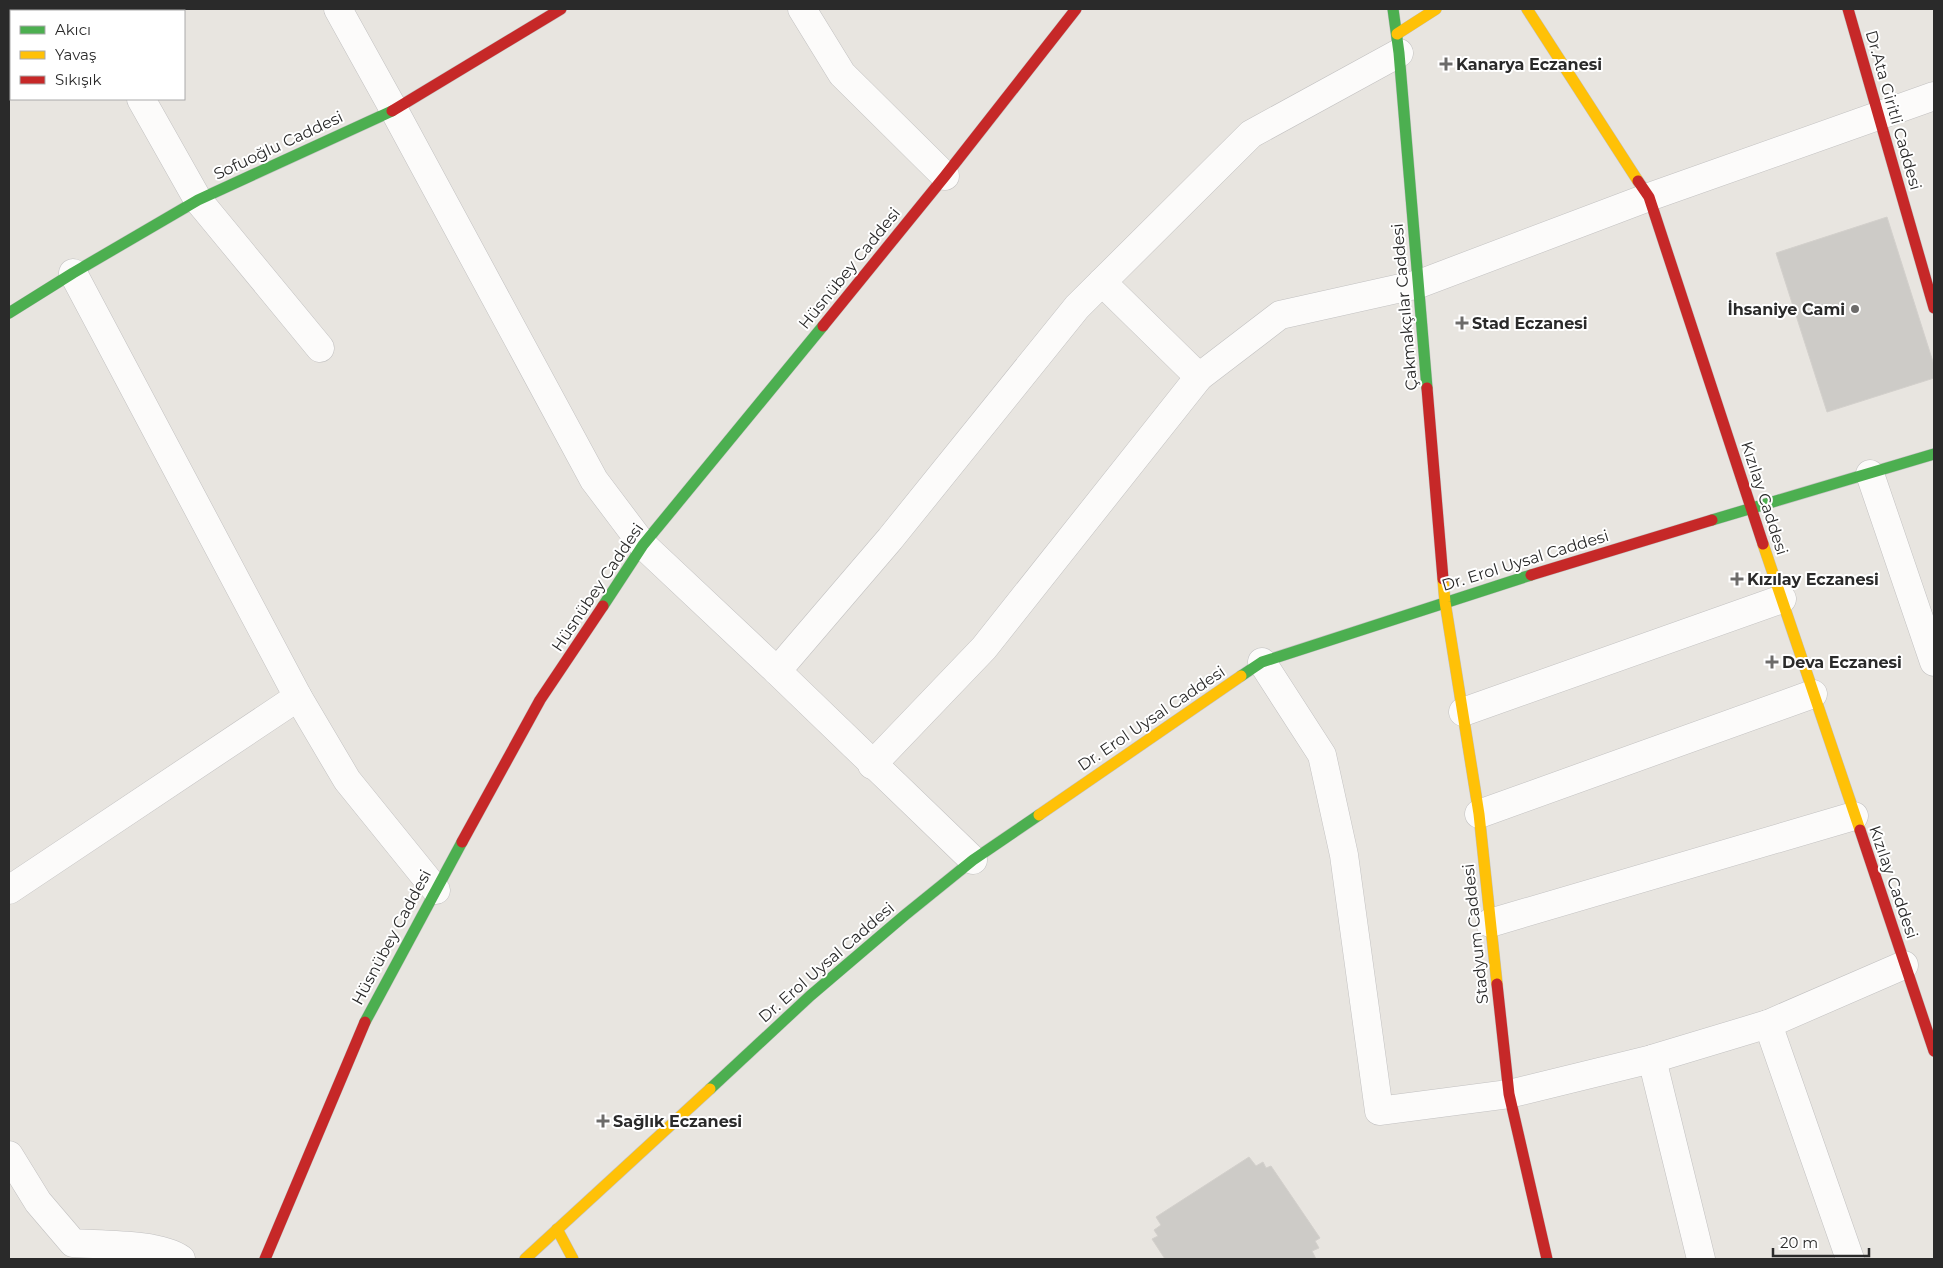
<svg xmlns="http://www.w3.org/2000/svg" width="1943" height="1268" viewBox="0 0 1943 1268" font-family="Montserrat,sans-serif">
<rect width="100%" height="100%" fill="#e8e5e0"/>
<g fill="#cdcbc7" stroke="#d3d0cc">
<polygon points="1887,217 1934,365 1934,378 1827,412 1776,253"/>
<polygon points="1249,1157 1256,1166 1263,1162 1266,1168 1271,1166 1320,1238 1315,1241 1319,1248 1312,1251 1316,1259 1165,1259 1152,1239 1158,1236 1154,1230 1161,1225 1156,1217"/>
</g>
<g fill="none" stroke-linecap="round" stroke-linejoin="round">
<g stroke="#c2c1c1" stroke-width="29">
<g id="street">
<polyline points="87,9 89,11"/>
<polyline points="338,9 394,110 594,480 643,545 777,671 973,860"/>
<polyline points="802,9 842,74 945,176"/>
<polyline points="141,99 198,200 320,348"/>
<polyline points="73,273 298,697 347,780 436,890"/>
<polyline points="1102,282 1199,377"/>
<polyline points="1870,474 1934,662"/>
<polyline points="1262,662 1322,755 1344,855 1379,1111 1509,1094 1652,1059 1768,1024 1904,965"/>
<polyline points="777,671 890,539 1077,307 1251,134 1399,53"/>
<polyline points="1463,712 1782,599"/>
<polyline points="872,765 984,648 1199,377 1280,315 1419,284 1649,197 1934,96"/>
<polyline points="1479,814 1813,694"/>
<polyline points="9,890 298,697"/>
<polyline points="1490,923 1854,816"/>
<polyline points="1768,1024 1850,1259"/>
<polyline points="1652,1059 1701,1259"/>
<path d="M9,1155L38,1202L73,1243C101,1245 159,1243 181,1259"/>
</g>
</g>
<g stroke="#c2c1c1" stroke-width="12">
<g id="fast">
<polyline points="1393,9 1399,53 1427,388"/>
<polyline points="9,313 73,273 198,200 392,111"/>
<polyline points="1712,520 1934,454"/>
<polyline points="603,606 643,545 823,326"/>
<polyline points="1241,676 1262,662 1531,575"/>
<polyline points="365,1022 462,842"/>
<polyline points="710,1089 810,996 905,915 973,860 1039,815"/>
</g>
</g>
<g stroke="#c2c1c1" stroke-width="12">
<g id="slow">
<polyline points="1527,9 1638,181"/>
<polyline points="1397,34 1436,9"/>
<polyline points="1763,544 1860,830"/>
<polyline points="1443,579 1445,602 1479,814 1497,984"/>
<polyline points="1039,815 1241,676"/>
<polyline points="557,1229 573,1259"/>
<polyline points="525,1259 710,1089"/>
</g>
</g>
<g stroke="#c2c1c1" stroke-width="12">
<g id="jam">
<polyline points="1848,9 1934,308"/>
<polyline points="392,111 561,9"/>
<polyline points="1638,181 1649,197 1763,544"/>
<polyline points="823,326 945,176 1076,9"/>
<polyline points="1427,388 1443,579"/>
<polyline points="1531,575 1712,520"/>
<polyline points="1860,830 1934,1051"/>
<polyline points="462,842 540,700 603,606"/>
<polyline points="1497,984 1509,1094 1547,1259"/>
<polyline points="265,1259 365,1022"/>
</g>
</g>
<use href="#street" stroke="#fcfbfa" stroke-width="28"/>
<use href="#fast" stroke="#4caf50" stroke-width="11"/>
<use href="#slow" stroke="#ffc107" stroke-width="11"/>
<use href="#jam" stroke="#c62828" stroke-width="11"/>
</g>
<g fill="#6c6b6a" stroke="#fff" stroke-width="2">
<path d="M1443.5 56.5h5v5h5v5h-5v5h-5v-5h-5v-5h5z"/>
<circle cx="1855" cy="309" r="5"/>
<path d="M1459.5 315.5h5v5h5v5h-5v5h-5v-5h-5v-5h5z"/>
<path d="M1734.5 571.5h5v5h5v5h-5v5h-5v-5h-5v-5h5z"/>
<path d="M1769.5 654.5h5v5h5v5h-5v5h-5v-5h-5v-5h5z"/>
<path d="M600.5 1113.5h5v5h5v5h-5v5h-5v-5h-5v-5h5z"/>
</g>
<g text-anchor="middle" stroke-width="4" stroke-linejoin="round" paint-order="stroke">
<g font-size="16" font-weight="bold" fill="#2a2a2a" stroke="#fff" text-anchor="start">
<text x="1456" y="70">Kanarya Eczanesi</text>
<text x="1845" y="315" text-anchor="end">İhsaniye Cami</text>
<text x="1472" y="329">Stad Eczanesi</text>
<text x="1747" y="585">Kızılay Eczanesi</text>
<text x="1782" y="668">Deva Eczanesi</text>
<text x="613" y="1127">Sağlık Eczanesi</text>
</g>
<g font-size="16" fill="#2a2a2a" stroke="#fff">
<text transform="translate(1894 110) rotate(74)" y="6">Dr.Ata Giritli Caddesi</text>
<text transform="translate(278 145) rotate(-25)" y="6">Sofuoğlu Caddesi</text>
<text transform="translate(849 268) rotate(-51)" y="6">Hüsnübey Caddesi</text>
<text transform="translate(1404 307) rotate(-95)" y="6">Çakmakçılar Caddesi</text>
<text transform="translate(1765 498) rotate(72)" y="6">Kızılay Caddesi</text>
<text transform="translate(1525 560) rotate(-17)" y="6">Dr. Erol Uysal Caddesi</text>
<text transform="translate(597 587) rotate(-56)" y="6">Hüsnübey Caddesi</text>
<text transform="translate(1151 718) rotate(-34)" y="6">Dr. Erol Uysal Caddesi</text>
<text transform="translate(1894 882) rotate(71)" y="6">Kızılay Caddesi</text>
<text transform="translate(1475 934) rotate(-96)" y="6">Stadyum Caddesi</text>
<text transform="translate(391 937) rotate(-62)" y="6">Hüsnübey Caddesi</text>
<text transform="translate(826 962) rotate(-41)" y="6">Dr. Erol Uysal Caddesi</text>
</g>
</g>
<rect width="1943" height="1268" fill="none" stroke="#2a2a2a" stroke-width="20"/>
<rect x="10" y="10" width="175" height="90" fill="#ffffff" stroke="#aaaaaa"/>
<rect x="20" y="26" width="25" height="8" fill="#4caf50" stroke="#aaaaaa"/>
<text x="55" y="35" font-size="15" fill="#2a2a2a">Akıcı</text>
<rect x="20" y="51" width="25" height="8" fill="#ffc107" stroke="#aaaaaa"/>
<text x="55" y="60" font-size="15" fill="#2a2a2a">Yavaş</text>
<rect x="20" y="76" width="25" height="8" fill="#c62828" stroke="#aaaaaa"/>
<text x="55" y="85" font-size="15" fill="#2a2a2a">Sıkışık</text>
<path d="M1773 1248v8h96v-8" fill="none" stroke="#2a2a2a" stroke-width="2.5"/>
<text x="1780" y="1248" font-size="15" fill="#2a2a2a" stroke="#ffffff" stroke-width="4" paint-order="stroke">20 m</text>
</svg>
